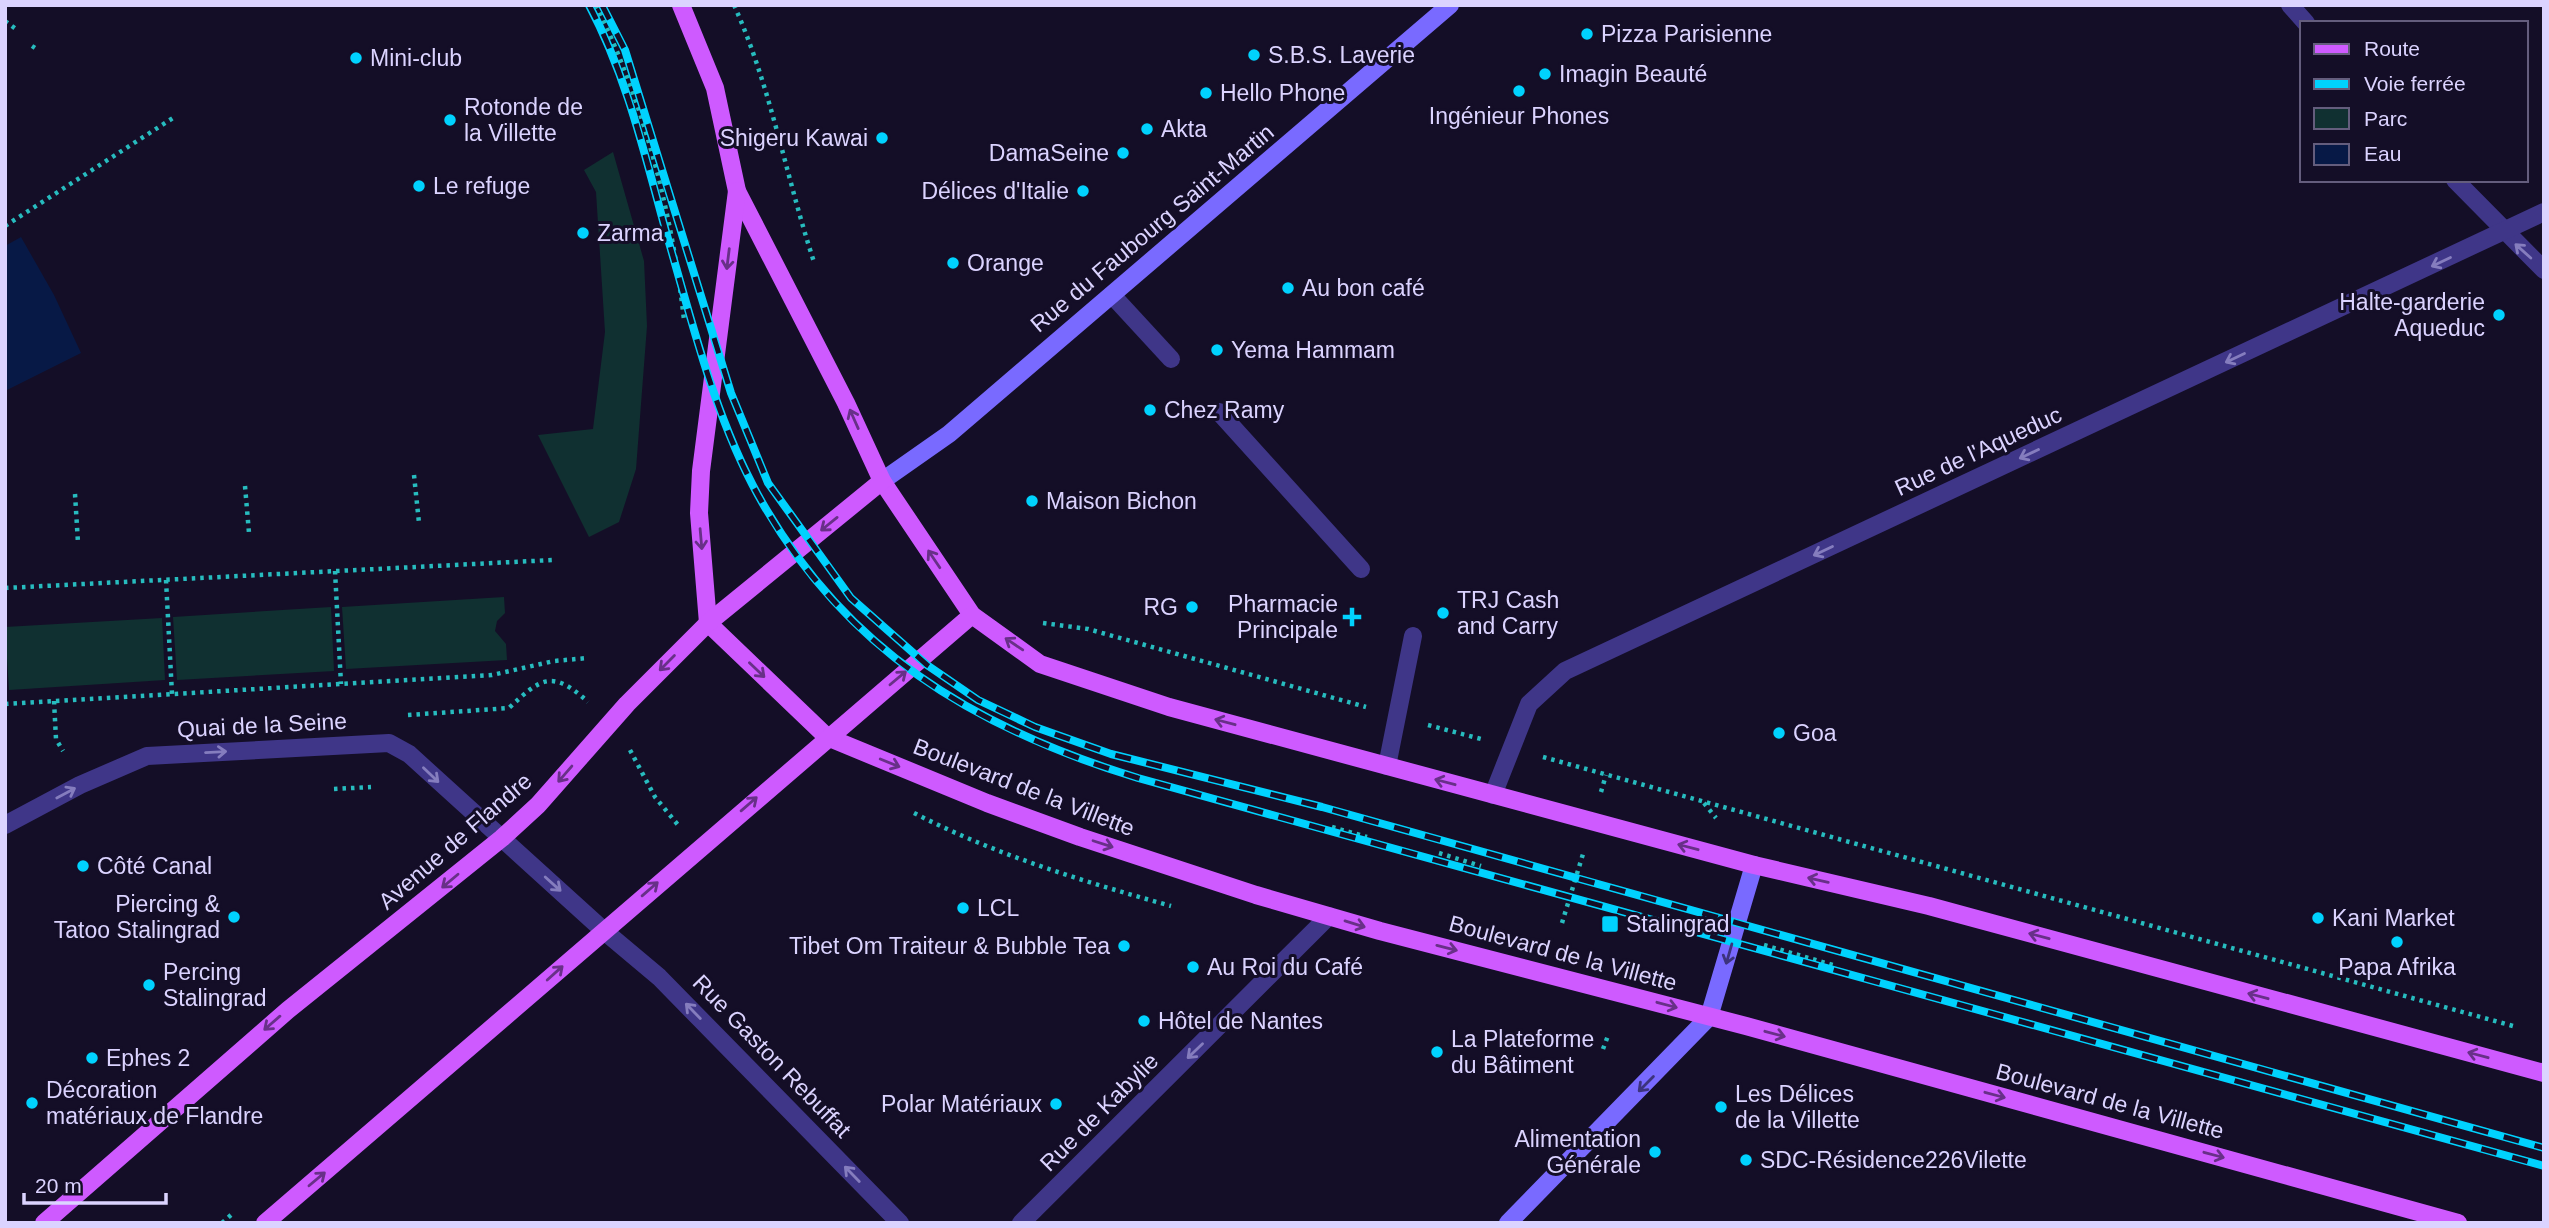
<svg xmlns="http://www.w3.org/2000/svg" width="2549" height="1228" viewBox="0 0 2549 1228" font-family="Arial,sans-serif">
<rect width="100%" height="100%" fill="#140e27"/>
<g fill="#103031">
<polygon points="613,152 644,261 647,326 636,469 619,522 589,537 538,435 593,429 605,332 596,192 584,170"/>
<polygon points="504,597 505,613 497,621 495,631 506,644 507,660 346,669 342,607"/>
<polygon points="331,607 334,671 177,680 173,617"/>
<polygon points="162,618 165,680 9,690 5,627"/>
</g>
<polygon fill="#071946" points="21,237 54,295 81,353 5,391 5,246"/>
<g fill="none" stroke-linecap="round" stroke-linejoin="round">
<g stroke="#27bcbf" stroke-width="4.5" stroke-dasharray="3.5 5" stroke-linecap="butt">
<path d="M596,5C644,103 672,212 684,320"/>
<path d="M734,5C771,87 786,177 814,262"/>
<polyline points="5,21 16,29"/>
<polyline points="32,46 38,50"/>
<polyline points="5,226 176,116"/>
<polyline points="414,475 419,523"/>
<polyline points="245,486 249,533"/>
<polyline points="75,494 78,543"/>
<polyline points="335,571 341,684"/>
<polyline points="166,580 172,694"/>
<polyline points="5,588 552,560"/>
<polyline points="1043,623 1088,629 1366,707"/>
<polyline points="54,701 56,739 63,751"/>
<polyline points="5,704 492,675 554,661 588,658"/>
<path d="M408,715L509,708C541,678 552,669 588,702"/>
<polyline points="1428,725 1481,739"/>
<polyline points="630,750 655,797 678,825"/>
<polyline points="1543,757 2513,1026"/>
<polyline points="334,789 371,787"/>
<polyline points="1601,792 1606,775"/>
<polyline points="1704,803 1716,818"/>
<path d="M914,813C996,855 1082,881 1171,906"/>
<polyline points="1332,827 1367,837"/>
<polyline points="1439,853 1481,866"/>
<polyline points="1562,923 1583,854"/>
<polyline points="1764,945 1833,965"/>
<polyline points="1603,1049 1609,1033"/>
<polyline points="222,1223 232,1214"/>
</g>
<g stroke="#3f3688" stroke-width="18">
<polyline points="1112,295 1171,359"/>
<polyline points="1219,412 1361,569"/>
<polyline points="1387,766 1413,636"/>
</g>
<g stroke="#3f3688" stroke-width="18">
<polyline points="2290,5 2306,23"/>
<polyline points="2455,180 2544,270"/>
<polyline points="1493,795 1529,704 1565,671 2544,212"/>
<polyline points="5,825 80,785 147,756 389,743 409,754 603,930 659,977 900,1223"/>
<polyline points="1021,1223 1329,916"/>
</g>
<g stroke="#796aff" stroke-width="18">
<polyline points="882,481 949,434 1450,5"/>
<polyline points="1508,1223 1709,1017 1754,865"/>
</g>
<g stroke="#ce5aff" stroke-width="18">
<polyline points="681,5 715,88 737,191 846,403 882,481 972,615 1040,664 1169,707 1754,865 1929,906 2544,1073"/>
<polyline points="708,623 827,737 987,803 1080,837 1256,895 1380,931 1746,1026 2458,1223"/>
<polyline points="708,623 699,513 701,471 737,191"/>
<polyline points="44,1223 288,1010 502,838 538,805 627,704 708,623 882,481"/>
<polyline points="265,1223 972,615"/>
</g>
<g stroke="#00d2fe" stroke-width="8">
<g id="rail">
<path d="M589,5C629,80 647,165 670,246C694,329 716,419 758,495C843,649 974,728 1138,778L2544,1166"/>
<polyline points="602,5 625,50 731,393 768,483 851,598 927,665 978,700 1035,727 1111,754 1322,807 2544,1148"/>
</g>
</g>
<use href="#rail" stroke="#140e27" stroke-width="5" stroke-dasharray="16" stroke-linecap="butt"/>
</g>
<defs><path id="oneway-shaft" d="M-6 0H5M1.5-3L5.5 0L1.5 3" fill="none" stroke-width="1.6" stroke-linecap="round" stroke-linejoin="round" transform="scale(1.75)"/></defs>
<g stroke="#857dbe">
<use href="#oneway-shaft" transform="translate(2523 251) rotate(-138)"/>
<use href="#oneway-shaft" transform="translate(2441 262) rotate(155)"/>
<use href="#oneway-shaft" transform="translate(2235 358) rotate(155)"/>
<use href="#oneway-shaft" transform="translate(2029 454) rotate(155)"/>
<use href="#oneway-shaft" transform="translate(1823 551) rotate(155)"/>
<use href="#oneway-shaft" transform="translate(216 752) rotate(-3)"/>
<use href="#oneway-shaft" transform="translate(431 775) rotate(44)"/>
<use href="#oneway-shaft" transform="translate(66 793) rotate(-28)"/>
<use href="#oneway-shaft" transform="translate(553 884) rotate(42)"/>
<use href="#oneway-shaft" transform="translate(693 1011) rotate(-134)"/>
<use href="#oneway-shaft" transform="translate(1195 1051) rotate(136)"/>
<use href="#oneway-shaft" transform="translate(852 1174) rotate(-134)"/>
</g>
<g stroke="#683088">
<use href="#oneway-shaft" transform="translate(728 259) rotate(97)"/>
<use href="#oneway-shaft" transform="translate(854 419) rotate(-114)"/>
<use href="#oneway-shaft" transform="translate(829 524) rotate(141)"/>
<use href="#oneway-shaft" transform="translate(701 539) rotate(85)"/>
<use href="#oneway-shaft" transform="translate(934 559) rotate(-124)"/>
<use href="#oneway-shaft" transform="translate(1014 644) rotate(-146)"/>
<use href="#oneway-shaft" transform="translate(667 663) rotate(135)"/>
<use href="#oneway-shaft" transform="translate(757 670) rotate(44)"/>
<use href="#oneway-shaft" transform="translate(898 678) rotate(-40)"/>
<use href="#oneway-shaft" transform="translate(1225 722) rotate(-165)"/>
<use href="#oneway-shaft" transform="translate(890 763) rotate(22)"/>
<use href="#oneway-shaft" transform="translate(565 774) rotate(131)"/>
<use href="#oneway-shaft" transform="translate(1445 782) rotate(-165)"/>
<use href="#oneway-shaft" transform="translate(749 804) rotate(-41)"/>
<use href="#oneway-shaft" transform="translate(1103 844) rotate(18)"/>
<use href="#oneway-shaft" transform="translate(1688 847) rotate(-165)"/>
<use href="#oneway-shaft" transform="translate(1818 880) rotate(-167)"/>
<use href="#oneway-shaft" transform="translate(450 881) rotate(140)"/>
<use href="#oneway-shaft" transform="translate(650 889) rotate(-41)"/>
<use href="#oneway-shaft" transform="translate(1355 924) rotate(17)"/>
<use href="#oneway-shaft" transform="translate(2039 936) rotate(-165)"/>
<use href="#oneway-shaft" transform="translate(1447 948) rotate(14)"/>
<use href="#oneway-shaft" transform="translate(555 973) rotate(-42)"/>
<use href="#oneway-shaft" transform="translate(2258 996) rotate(-165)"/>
<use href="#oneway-shaft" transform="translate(1667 1005) rotate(15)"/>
<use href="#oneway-shaft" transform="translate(272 1023) rotate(139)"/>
<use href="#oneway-shaft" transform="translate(1775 1034) rotate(15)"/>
<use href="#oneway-shaft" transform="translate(2478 1055) rotate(-165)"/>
<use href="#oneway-shaft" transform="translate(1995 1095) rotate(15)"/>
<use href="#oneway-shaft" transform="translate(2214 1155) rotate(15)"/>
<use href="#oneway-shaft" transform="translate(317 1179) rotate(-40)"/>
</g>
<g stroke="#3c337d">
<use href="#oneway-shaft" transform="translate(1729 954) rotate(106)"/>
<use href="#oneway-shaft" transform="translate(1646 1084) rotate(135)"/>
</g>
<g fill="#00d2fe" stroke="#140e27" stroke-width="2.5">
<circle cx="1587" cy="34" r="7"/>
<circle cx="1254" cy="55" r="7"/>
<circle cx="356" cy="58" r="7"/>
<circle cx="1545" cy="74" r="7"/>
<circle cx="1519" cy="91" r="7"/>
<circle cx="1206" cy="93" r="7"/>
<circle cx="450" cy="120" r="7"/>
<circle cx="1147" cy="129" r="7"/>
<circle cx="882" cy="138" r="7"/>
<circle cx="1123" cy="153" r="7"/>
<circle cx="419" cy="186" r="7"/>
<circle cx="1083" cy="191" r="7"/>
<circle cx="583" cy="233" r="7"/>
<circle cx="953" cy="263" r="7"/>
<circle cx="1288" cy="288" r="7"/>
<circle cx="2499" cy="315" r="7"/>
<circle cx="1217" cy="350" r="7"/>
<circle cx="1150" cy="410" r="7"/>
<circle cx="1032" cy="501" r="7"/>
<circle cx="1192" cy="607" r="7"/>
<circle cx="1443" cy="613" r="7"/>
<path d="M1348.5 606.5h7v7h7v7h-7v7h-7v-7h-7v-7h7z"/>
<circle cx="1779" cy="733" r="7"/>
<circle cx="83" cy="866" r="7"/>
<circle cx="963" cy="908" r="7"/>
<circle cx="234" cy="917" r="7"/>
<circle cx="2318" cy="918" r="7"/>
<rect x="1601" y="915" width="18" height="18" rx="3.5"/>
<circle cx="2397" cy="942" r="7"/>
<circle cx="1124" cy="946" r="7"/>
<circle cx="1193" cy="967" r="7"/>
<circle cx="149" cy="985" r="7"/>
<circle cx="1144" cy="1021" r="7"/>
<circle cx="1437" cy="1052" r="7"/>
<circle cx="92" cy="1058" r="7"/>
<circle cx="32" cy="1103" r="7"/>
<circle cx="1056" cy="1104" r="7"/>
<circle cx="1721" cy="1107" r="7"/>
<circle cx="1655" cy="1152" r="7"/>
<circle cx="1746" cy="1160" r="7"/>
</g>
<g text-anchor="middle" stroke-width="6" stroke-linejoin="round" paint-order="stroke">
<g font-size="23" fill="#dbd3ff" stroke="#140e27" text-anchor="start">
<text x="1601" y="42">Pizza Parisienne</text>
<text x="1268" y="63">S.B.S. Laverie</text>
<text x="370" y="66">Mini-club</text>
<text x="1559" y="82">Imagin Beauté</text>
<text x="1220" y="101">Hello Phone</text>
<text x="464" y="115">Rotonde de<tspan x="464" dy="26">la Villette</tspan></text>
<text x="1519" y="124" text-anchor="middle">Ingénieur Phones</text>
<text x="1161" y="137">Akta</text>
<text x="868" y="146" text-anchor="end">Shigeru Kawai</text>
<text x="1109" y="161" text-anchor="end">DamaSeine</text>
<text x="433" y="194">Le refuge</text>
<text x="1069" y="199" text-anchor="end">Délices d'Italie</text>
<text x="597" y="241">Zarma</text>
<text x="967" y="271">Orange</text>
<text x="1302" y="296">Au bon café</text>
<text x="2485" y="310" text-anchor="end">Halte-garderie<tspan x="2485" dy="26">Aqueduc</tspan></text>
<text x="1231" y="358">Yema Hammam</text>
<text x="1164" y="418">Chez Ramy</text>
<text x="1046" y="509">Maison Bichon</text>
<text x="1457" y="608">TRJ Cash<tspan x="1457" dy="26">and Carry</tspan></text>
<text x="1338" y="612" text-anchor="end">Pharmacie<tspan x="1338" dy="26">Principale</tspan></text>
<text x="1178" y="615" text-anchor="end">RG</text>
<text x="1793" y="741">Goa</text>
<text x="97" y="874">Côté Canal</text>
<text x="220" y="912" text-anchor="end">Piercing &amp;<tspan x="220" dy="26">Tatoo Stalingrad</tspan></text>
<text x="977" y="916">LCL</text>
<text x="2332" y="926">Kani Market</text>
<text x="1626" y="932">Stalingrad</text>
<text x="1110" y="954" text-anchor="end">Tibet Om Traiteur &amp; Bubble Tea</text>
<text x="1207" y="975">Au Roi du Café</text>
<text x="2397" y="975" text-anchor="middle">Papa Afrika</text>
<text x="163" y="980">Percing<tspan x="163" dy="26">Stalingrad</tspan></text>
<text x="1158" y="1029">Hôtel de Nantes</text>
<text x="1451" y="1047">La Plateforme<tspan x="1451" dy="26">du Bâtiment</tspan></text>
<text x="106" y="1066">Ephes 2</text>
<text x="46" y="1098">Décoration<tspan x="46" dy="26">matériaux de Flandre</tspan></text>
<text x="1735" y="1102">Les Délices<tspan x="1735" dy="26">de la Villette</tspan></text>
<text x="1042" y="1112" text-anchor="end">Polar Matériaux</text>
<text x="1641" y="1147" text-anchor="end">Alimentation<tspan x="1641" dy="26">Générale</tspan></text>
<text x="1760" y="1168">SDC-Résidence226Vilette</text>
</g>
<g font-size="23" fill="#dbd3ff" stroke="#140e27">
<text transform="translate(1152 228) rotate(-40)" y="8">Rue du Faubourg Saint-Martin</text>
<text transform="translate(1978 451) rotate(-25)" y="8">Rue de l'Aqueduc</text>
<text transform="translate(262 725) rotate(-3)" y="8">Quai de la Seine</text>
<text transform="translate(1024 787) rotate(21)" y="8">Boulevard de la Villette</text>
<text transform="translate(455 841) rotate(-41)" y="8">Avenue de Flandre</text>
<text transform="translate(1563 953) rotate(15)" y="8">Boulevard de la Villette</text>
<text transform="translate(772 1056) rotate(46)" y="8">Rue Gaston Rebuffat</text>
<text transform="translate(2110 1101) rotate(15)" y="8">Boulevard de la Villette</text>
<text transform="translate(1099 1112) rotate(-45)" y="8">Rue de Kabylie</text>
</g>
</g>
<rect width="2549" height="1228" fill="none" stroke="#dbd3ff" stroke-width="14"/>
<rect x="2300" y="21" width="228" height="161" fill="#140e27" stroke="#645d7d" stroke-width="2"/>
<rect x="2314" y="44" width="35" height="10" fill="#ce5aff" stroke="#645d7d" stroke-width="2"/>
<text x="2364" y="56" font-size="21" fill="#dbd3ff">Route</text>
<rect x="2314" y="79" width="35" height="10" fill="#00d2fe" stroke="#645d7d" stroke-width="2"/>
<text x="2364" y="91" font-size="21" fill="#dbd3ff">Voie ferrée</text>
<rect x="2314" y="108" width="35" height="21" fill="#103031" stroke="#645d7d" stroke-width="2"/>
<text x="2364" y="126" font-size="21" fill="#dbd3ff">Parc</text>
<rect x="2314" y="144" width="35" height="21" fill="#071946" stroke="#645d7d" stroke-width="2"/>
<text x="2364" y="161" font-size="21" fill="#dbd3ff">Eau</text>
<path d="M24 1193v10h142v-10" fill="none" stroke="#dbd3ff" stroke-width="3.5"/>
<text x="35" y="1193" font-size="21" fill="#dbd3ff" stroke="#140e27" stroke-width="5" paint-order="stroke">20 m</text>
</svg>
